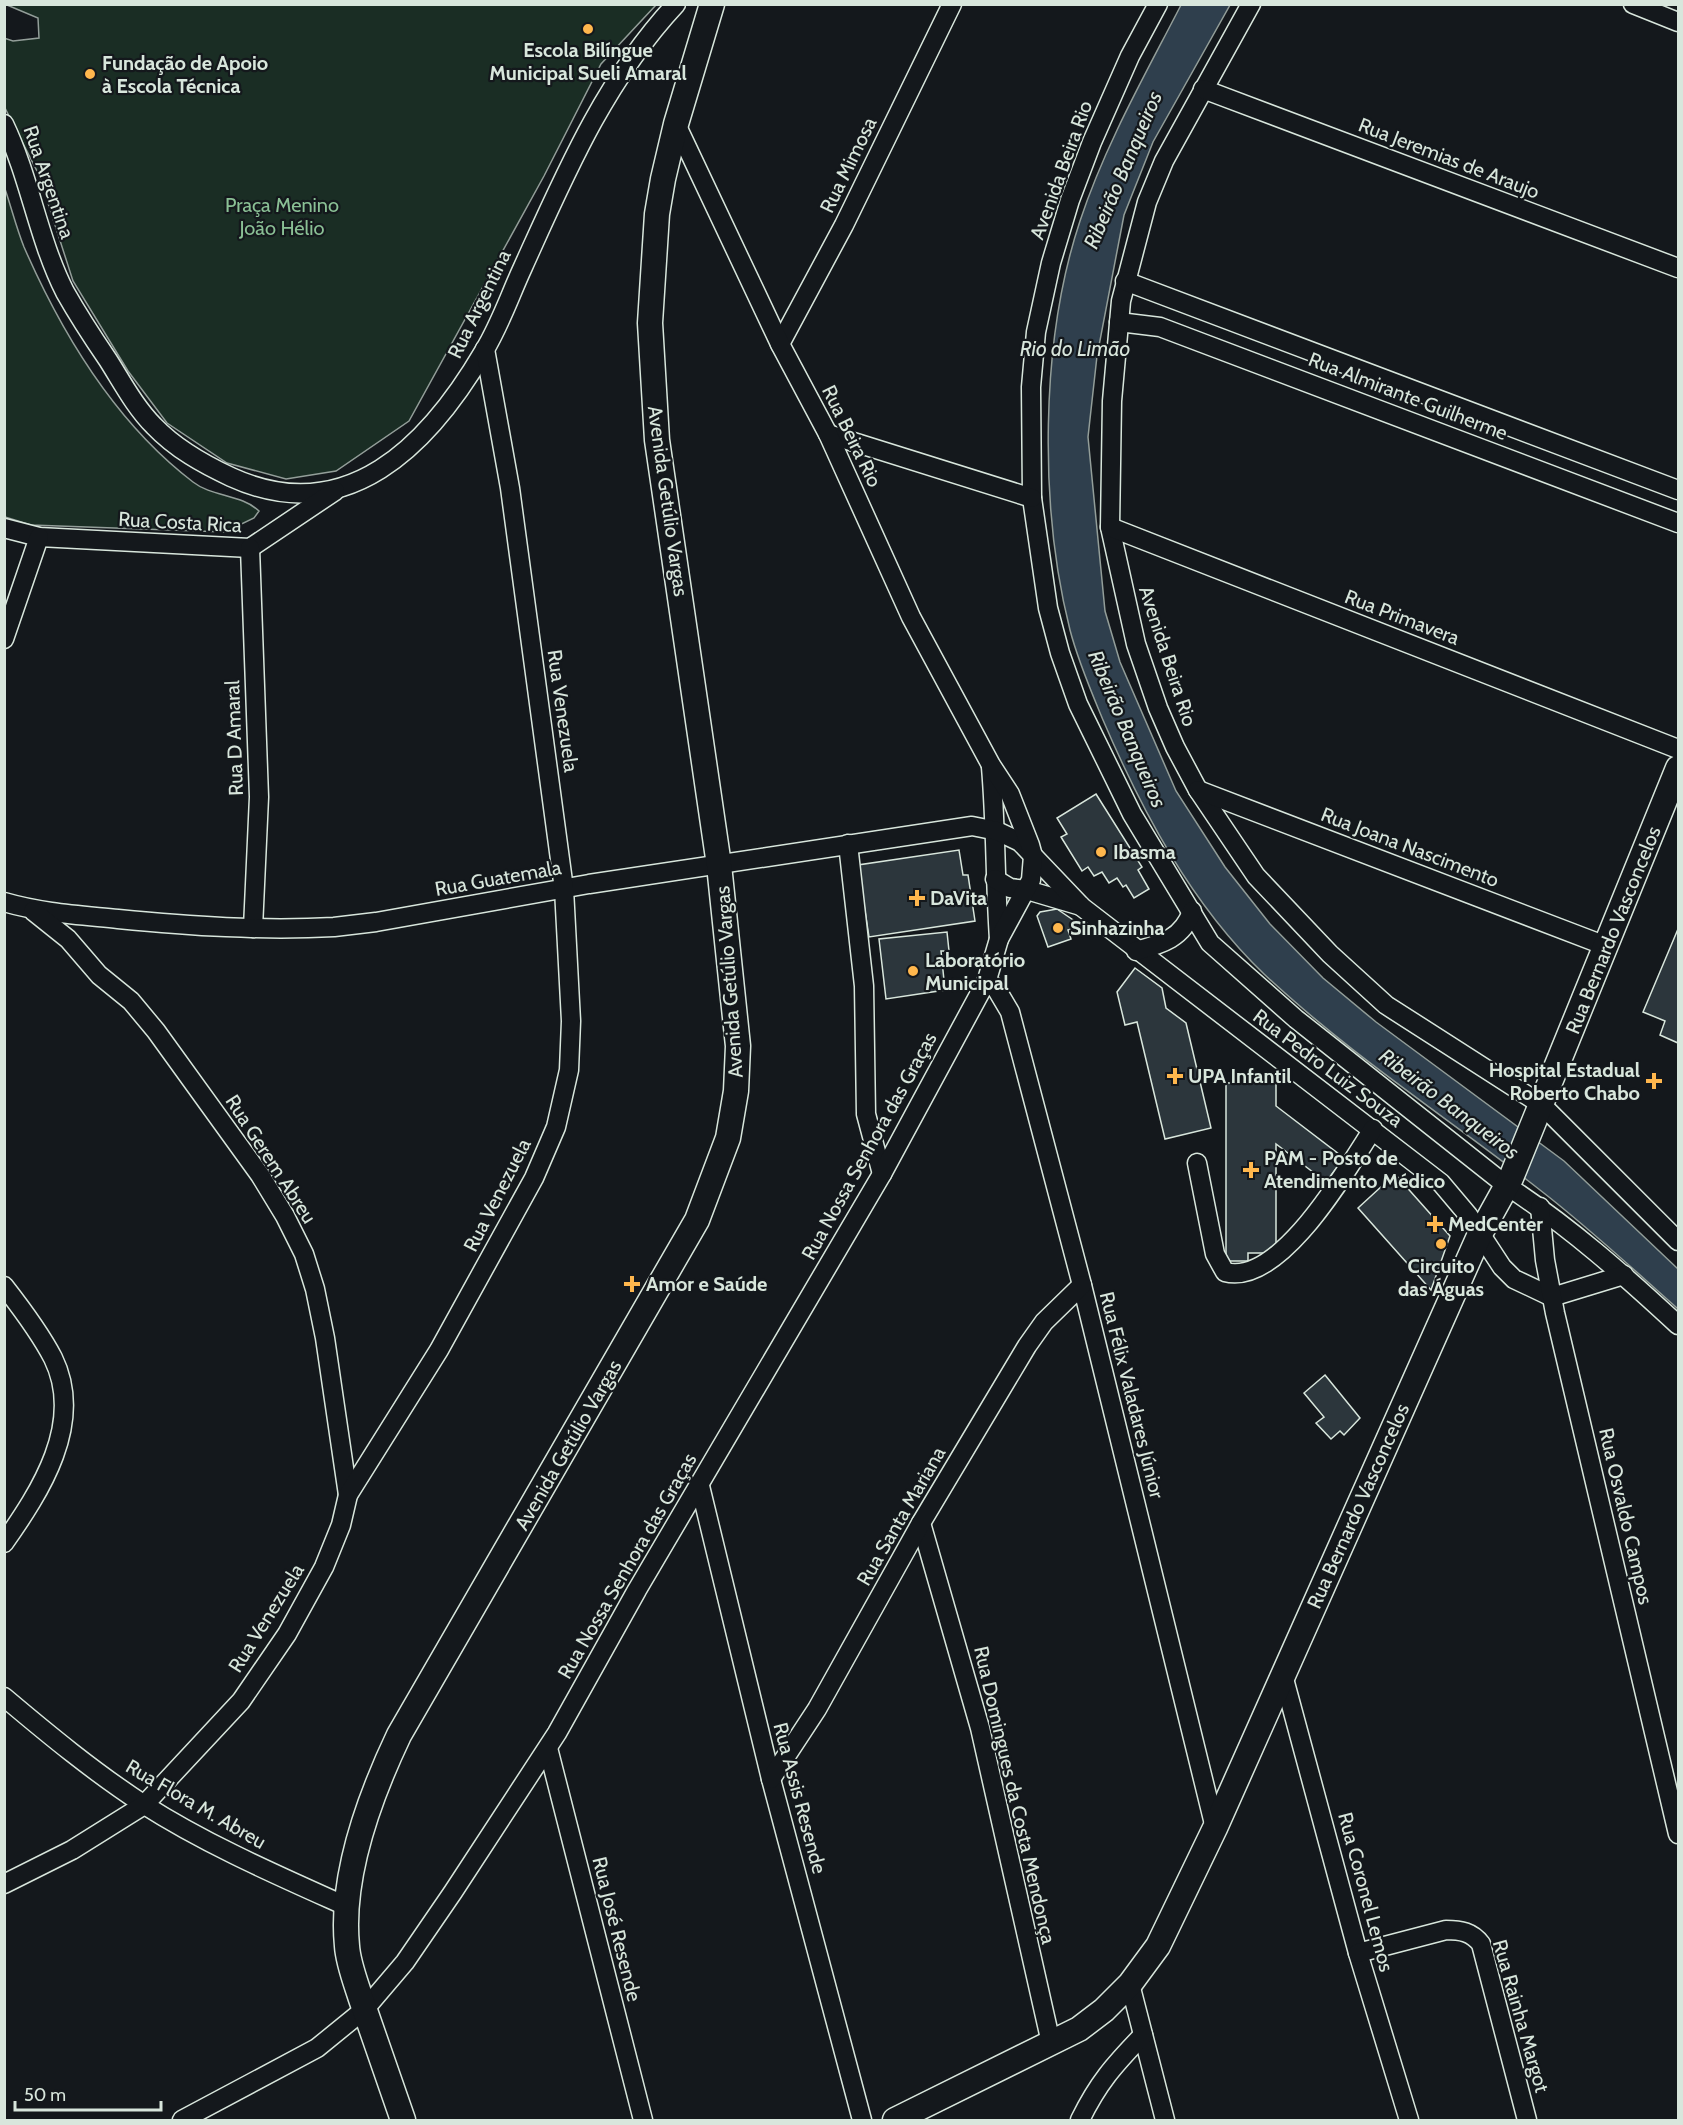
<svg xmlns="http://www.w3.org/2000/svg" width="1683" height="2125" viewBox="0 0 1683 2125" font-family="Cabin,sans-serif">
<rect width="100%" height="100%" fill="#14181c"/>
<g fill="#1a2d24" stroke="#939e99" stroke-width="1.5">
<polygon points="7,5 656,5 601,64 544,176 409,421 336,471 286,479 227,463 167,423 128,371 73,281 39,175 5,108 4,38 13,41 39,38 38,18"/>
<path d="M4,186C11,206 16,227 24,247C62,334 117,424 193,482C212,497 241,494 259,511L254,518L225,532L31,525L5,517Z"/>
</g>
<path fill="#2f3f4d" stroke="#939e99" stroke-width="1.5" d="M1181,5H1230L1153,142L1124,215L1097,356L1088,437L1105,611L1120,662L1176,791L1225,867L1270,924L1323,978L1376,1022L1564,1161L1678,1269V1309C1633,1269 1588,1227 1540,1190C1448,1118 1349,1054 1264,974C1191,904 1142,811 1103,720C1091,691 1078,661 1070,630C1039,507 1040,341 1080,221C1105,145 1145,75 1181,5Z"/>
<g fill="#2c363c" stroke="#d8e6dc" stroke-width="1.5">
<polygon points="1096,794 1142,867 1138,870 1149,889 1134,898 1126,885 1123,887 1117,878 1109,883 1102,872 1094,876 1088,867 1082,871 1061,837 1067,834 1057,818"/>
<polygon points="959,850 963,875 968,875 975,921 869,937 858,865"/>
<polygon points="1057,909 1082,926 1068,930 1071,939 1048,947 1037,916 1040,912"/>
<polygon points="1678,929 1678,1043 1660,1035 1665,1021 1643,1012"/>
<polygon points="947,932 949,951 941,951 945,990 886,999 879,939"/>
<polygon points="1135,968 1162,988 1166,1008 1186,1023 1211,1128 1165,1139 1137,1022 1125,1025 1117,992"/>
<polygon points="1276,1082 1276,1106 1344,1158 1326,1182 1276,1144 1276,1253 1248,1253 1248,1261 1226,1261 1226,1083"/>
<polygon points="1395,1174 1450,1236 1431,1290 1358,1208"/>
<polygon points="1325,1375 1360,1418 1344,1435 1340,1431 1331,1439 1316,1423 1324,1417 1304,1393"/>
</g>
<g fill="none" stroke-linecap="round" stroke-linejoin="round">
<g stroke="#d8e6dc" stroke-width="21">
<g id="minor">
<path d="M1158,4L1130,56L1092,142L1070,200L1051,263L1036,332L1031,387L1032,498L1048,608L1060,653L1078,704L1132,814L1210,943L1296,1019L1507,1186C1569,1226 1624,1275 1678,1325"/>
<polyline points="1251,4 1164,161 1147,202 1121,301 1112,401 1110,527 1136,644 1158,708 1175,747 1198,790 1256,876 1330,954 1386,1005 1542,1105 1678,1241"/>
<polyline points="1633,4 1678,22"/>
<polyline points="1203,89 1678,268"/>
<path d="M4,124C30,178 38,239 65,292C78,315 93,338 108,360C122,382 135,407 154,426C176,449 203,464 231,477C347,530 429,445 484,351C500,325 510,295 523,267C565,174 605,80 676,4"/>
<polyline points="1125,281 1678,490"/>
<polyline points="1119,322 1160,327 1678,523"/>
<polyline points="780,344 844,225 952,4"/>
<polyline points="828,434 1032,498"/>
<polyline points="1110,527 1678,749"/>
<polyline points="4,528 39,537 250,548 335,491"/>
<polyline points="250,548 259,797 253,928"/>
<polyline points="4,639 39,537"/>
<path d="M991,767C996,825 995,881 999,939"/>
<polyline points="1198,790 1606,946"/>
<polyline points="848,844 864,986 866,1114 882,1174"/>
<polyline points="995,879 1010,888 1027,890 1081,906"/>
<path d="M4,902C42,913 79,915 118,919C190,926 262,931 334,927L376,922L589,884L972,826L997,831L1020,842L1082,907L1441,1183L1468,1215L1502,1267L1514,1279L1552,1297L1624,1275"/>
<polyline points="33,911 68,939 99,975 131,1001 156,1031 260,1175 285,1216 304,1254 315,1289 325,1338 348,1495"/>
<path d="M1136,951C1162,944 1183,938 1192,911"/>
<polyline points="987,980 997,990 1010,1012 1082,1285 1215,1828"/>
<path d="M1197,1163L1215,1254L1225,1272C1280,1287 1347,1169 1373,1129"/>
<polyline points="1540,1207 1545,1260 1555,1313 1678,1834"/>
<path d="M4,1286C22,1309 40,1333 53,1358C85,1423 40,1492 4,1543"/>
<polyline points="700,1486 771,1779 862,2120"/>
<polyline points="921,1523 980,1728 1051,2043"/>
<polyline points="1283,1675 1358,1953 1409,2120"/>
<path d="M4,1697C49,1735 94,1772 143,1804C207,1845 279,1876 348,1907"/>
<polyline points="548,1748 643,2120"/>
<polyline points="771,1779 817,1709 921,1523 1027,1346 1044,1322 1082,1285"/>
<polyline points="4,1884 72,1850 144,1805 241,1701 287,1634 324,1567 341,1525 348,1495 439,1350 534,1178 556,1127 569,1070 571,1021 564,889 510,488 485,349"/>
<path d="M1358,1953L1446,1930C1461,1930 1472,1932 1481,1944L1527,2120"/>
<polyline points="1130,1984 1165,2120"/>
<polyline points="182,2120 317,2048 365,2009 405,1962 453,1892 557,1733 637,1590 882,1174 987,980 999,939 1031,880 1033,856 1030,845 1010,794 991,765 911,617 828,434 780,344 676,124"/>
<path d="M1080,2120C1098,2083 1114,2065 1143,2035"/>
</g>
</g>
<g stroke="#d8e6dc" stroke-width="27">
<g id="secondary">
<path d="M403,2120C389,2080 375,2040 361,1999C356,1983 348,1963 347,1946C340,1876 370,1796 399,1735L697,1220L728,1138L736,1091L738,1046L719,865L657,440L650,323L657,214L663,179L676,124L712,4"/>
<polyline points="895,2120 1079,2029 1104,2010 1130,1984 1158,1946 1215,1828 1480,1234 1511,1178 1678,768"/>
</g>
</g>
<use href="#minor" stroke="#14181c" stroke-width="18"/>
<use href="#secondary" stroke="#14181c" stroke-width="24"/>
</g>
<g fill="#ffb74d" stroke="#14181c" stroke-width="2">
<circle cx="588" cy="29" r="6"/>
<circle cx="90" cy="74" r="6"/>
<circle cx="1101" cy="852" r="6"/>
<path d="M914 889h6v6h6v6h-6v6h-6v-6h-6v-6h6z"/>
<circle cx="1058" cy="928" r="6"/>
<circle cx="913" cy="971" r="6"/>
<path d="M1172 1067h6v6h6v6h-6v6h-6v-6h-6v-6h6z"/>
<path d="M1651 1072h6v6h6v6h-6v6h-6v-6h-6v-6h6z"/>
<path d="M1248 1161h6v6h6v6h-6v6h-6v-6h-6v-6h6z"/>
<path d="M1432 1215h6v6h6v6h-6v6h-6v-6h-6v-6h6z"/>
<circle cx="1441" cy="1244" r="6"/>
<path d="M629 1275h6v6h6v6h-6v6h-6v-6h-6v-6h6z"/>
</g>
<g text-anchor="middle" stroke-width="4.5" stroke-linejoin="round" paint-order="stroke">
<g font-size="20" font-weight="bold" fill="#d8e6dc" stroke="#14181c" text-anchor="start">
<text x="588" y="57" text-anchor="middle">Escola Bilíngue<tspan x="588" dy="23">Municipal Sueli Amaral</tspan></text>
<text x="102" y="70">Fundação de Apoio<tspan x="102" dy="23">à Escola Técnica</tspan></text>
<text x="1113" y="859">Ibasma</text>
<text x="930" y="905">DaVita</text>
<text x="1070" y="935">Sinhazinha</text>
<text x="925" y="967">Laboratório<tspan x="925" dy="23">Municipal</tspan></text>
<text x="1640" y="1077" text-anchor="end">Hospital Estadual<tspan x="1640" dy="23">Roberto Chabo</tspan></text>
<text x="1188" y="1083">UPA Infantil</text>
<text x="1264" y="1165">PAM - Posto de<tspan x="1264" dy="23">Atendimento Médico</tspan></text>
<text x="1448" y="1231">MedCenter</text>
<text x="1441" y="1273" text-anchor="middle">Circuito<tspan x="1441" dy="23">das Águas</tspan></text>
<text x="646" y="1291">Amor e Saúde</text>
</g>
<g font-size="20" fill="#d8e6dc" stroke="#14181c">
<text transform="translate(1449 158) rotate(21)" y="7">Rua Jeremias de Araujo</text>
<text transform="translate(848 165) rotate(-64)" y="7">Rua Mimosa</text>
<text transform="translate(1061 170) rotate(-70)" y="7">Avenida Beira Rio</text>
<text transform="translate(49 182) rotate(71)" y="7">Rua Argentina</text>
<text transform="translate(479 304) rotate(-64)" y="7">Rua Argentina</text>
<text transform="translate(1408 396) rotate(21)" y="7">Rua Almirante Guilherme</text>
<text transform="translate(852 436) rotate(64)" y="7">Rua Beira Rio</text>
<text transform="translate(668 501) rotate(82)" y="7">Avenida Getúlio Vargas</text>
<text transform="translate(180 522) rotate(3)" y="7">Rua Costa Rica</text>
<text transform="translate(1402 617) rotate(21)" y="7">Rua Primavera</text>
<text transform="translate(1168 656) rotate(72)" y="7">Avenida Beira Rio</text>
<text transform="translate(563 711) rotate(82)" y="7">Rua Venezuela</text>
<text transform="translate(234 738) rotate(-92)" y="7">Rua D Amaral</text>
<text transform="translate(1410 847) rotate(21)" y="7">Rua Joana Nascimento</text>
<text transform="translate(498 878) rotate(-10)" y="7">Rua Guatemala</text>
<text transform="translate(1613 930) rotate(-68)" y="7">Rua Bernardo Vasconcelos</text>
<text transform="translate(729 982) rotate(-94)" y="7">Avenida Getúlio Vargas</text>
<text transform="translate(1328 1068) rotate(37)" y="7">Rua Pedro Luiz Souza</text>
<text transform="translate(869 1146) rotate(-61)" y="7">Rua Nossa Senhora das Graças</text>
<text transform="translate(271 1159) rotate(57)" y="7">Rua Gerem Abreu</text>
<text transform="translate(497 1195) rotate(-63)" y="7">Rua Venezuela</text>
<text transform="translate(1132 1395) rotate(76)" y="7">Rua Félix Valadares Júnior</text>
<text transform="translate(568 1445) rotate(-60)" y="7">Avenida Getúlio Vargas</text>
<text transform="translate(1358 1506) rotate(-66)" y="7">Rua Bernardo Vasconcelos</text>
<text transform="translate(901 1516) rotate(-60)" y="7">Rua Santa Mariana</text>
<text transform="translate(1626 1516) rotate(77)" y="7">Rua Osvaldo Campos</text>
<text transform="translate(627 1566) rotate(-60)" y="7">Rua Nossa Senhora das Graças</text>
<text transform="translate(266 1618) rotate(-58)" y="7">Rua Venezuela</text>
<text transform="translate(1015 1795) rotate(77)" y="7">Rua Domingues da Costa Mendonça</text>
<text transform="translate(800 1798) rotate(75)" y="7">Rua Assis Resende</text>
<text transform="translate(196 1804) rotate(30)" y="7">Rua Flora M. Abreu</text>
<text transform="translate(1366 1892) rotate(75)" y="7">Rua Coronel Lemos</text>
<text transform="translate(617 1929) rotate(76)" y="7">Rua José Resende</text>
<text transform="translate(1521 2016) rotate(74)" y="7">Rua Rainha Margot</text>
</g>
<g font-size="20" fill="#8ac095" stroke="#14181c">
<text x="282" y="212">Praça Menino<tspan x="282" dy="23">João Hélio</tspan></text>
</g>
<g font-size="21" font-style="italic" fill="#d8e6dc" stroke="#14181c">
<text transform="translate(1123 170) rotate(-67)" y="7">Ribeirão Banqueiros</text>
<text x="1075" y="356">Rio do Limão</text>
<text transform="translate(1127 729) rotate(67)" y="7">Ribeirão Banqueiros</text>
<text transform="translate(1449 1104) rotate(37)" y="7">Ribeirão Banqueiros</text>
</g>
</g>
<rect width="1683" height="2125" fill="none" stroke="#d8e6dc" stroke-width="12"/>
<path d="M15 2101v9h146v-9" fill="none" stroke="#d8e6dc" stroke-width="3"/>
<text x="24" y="2101" font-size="18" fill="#d8e6dc" stroke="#14181c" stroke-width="4.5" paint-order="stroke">50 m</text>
</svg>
